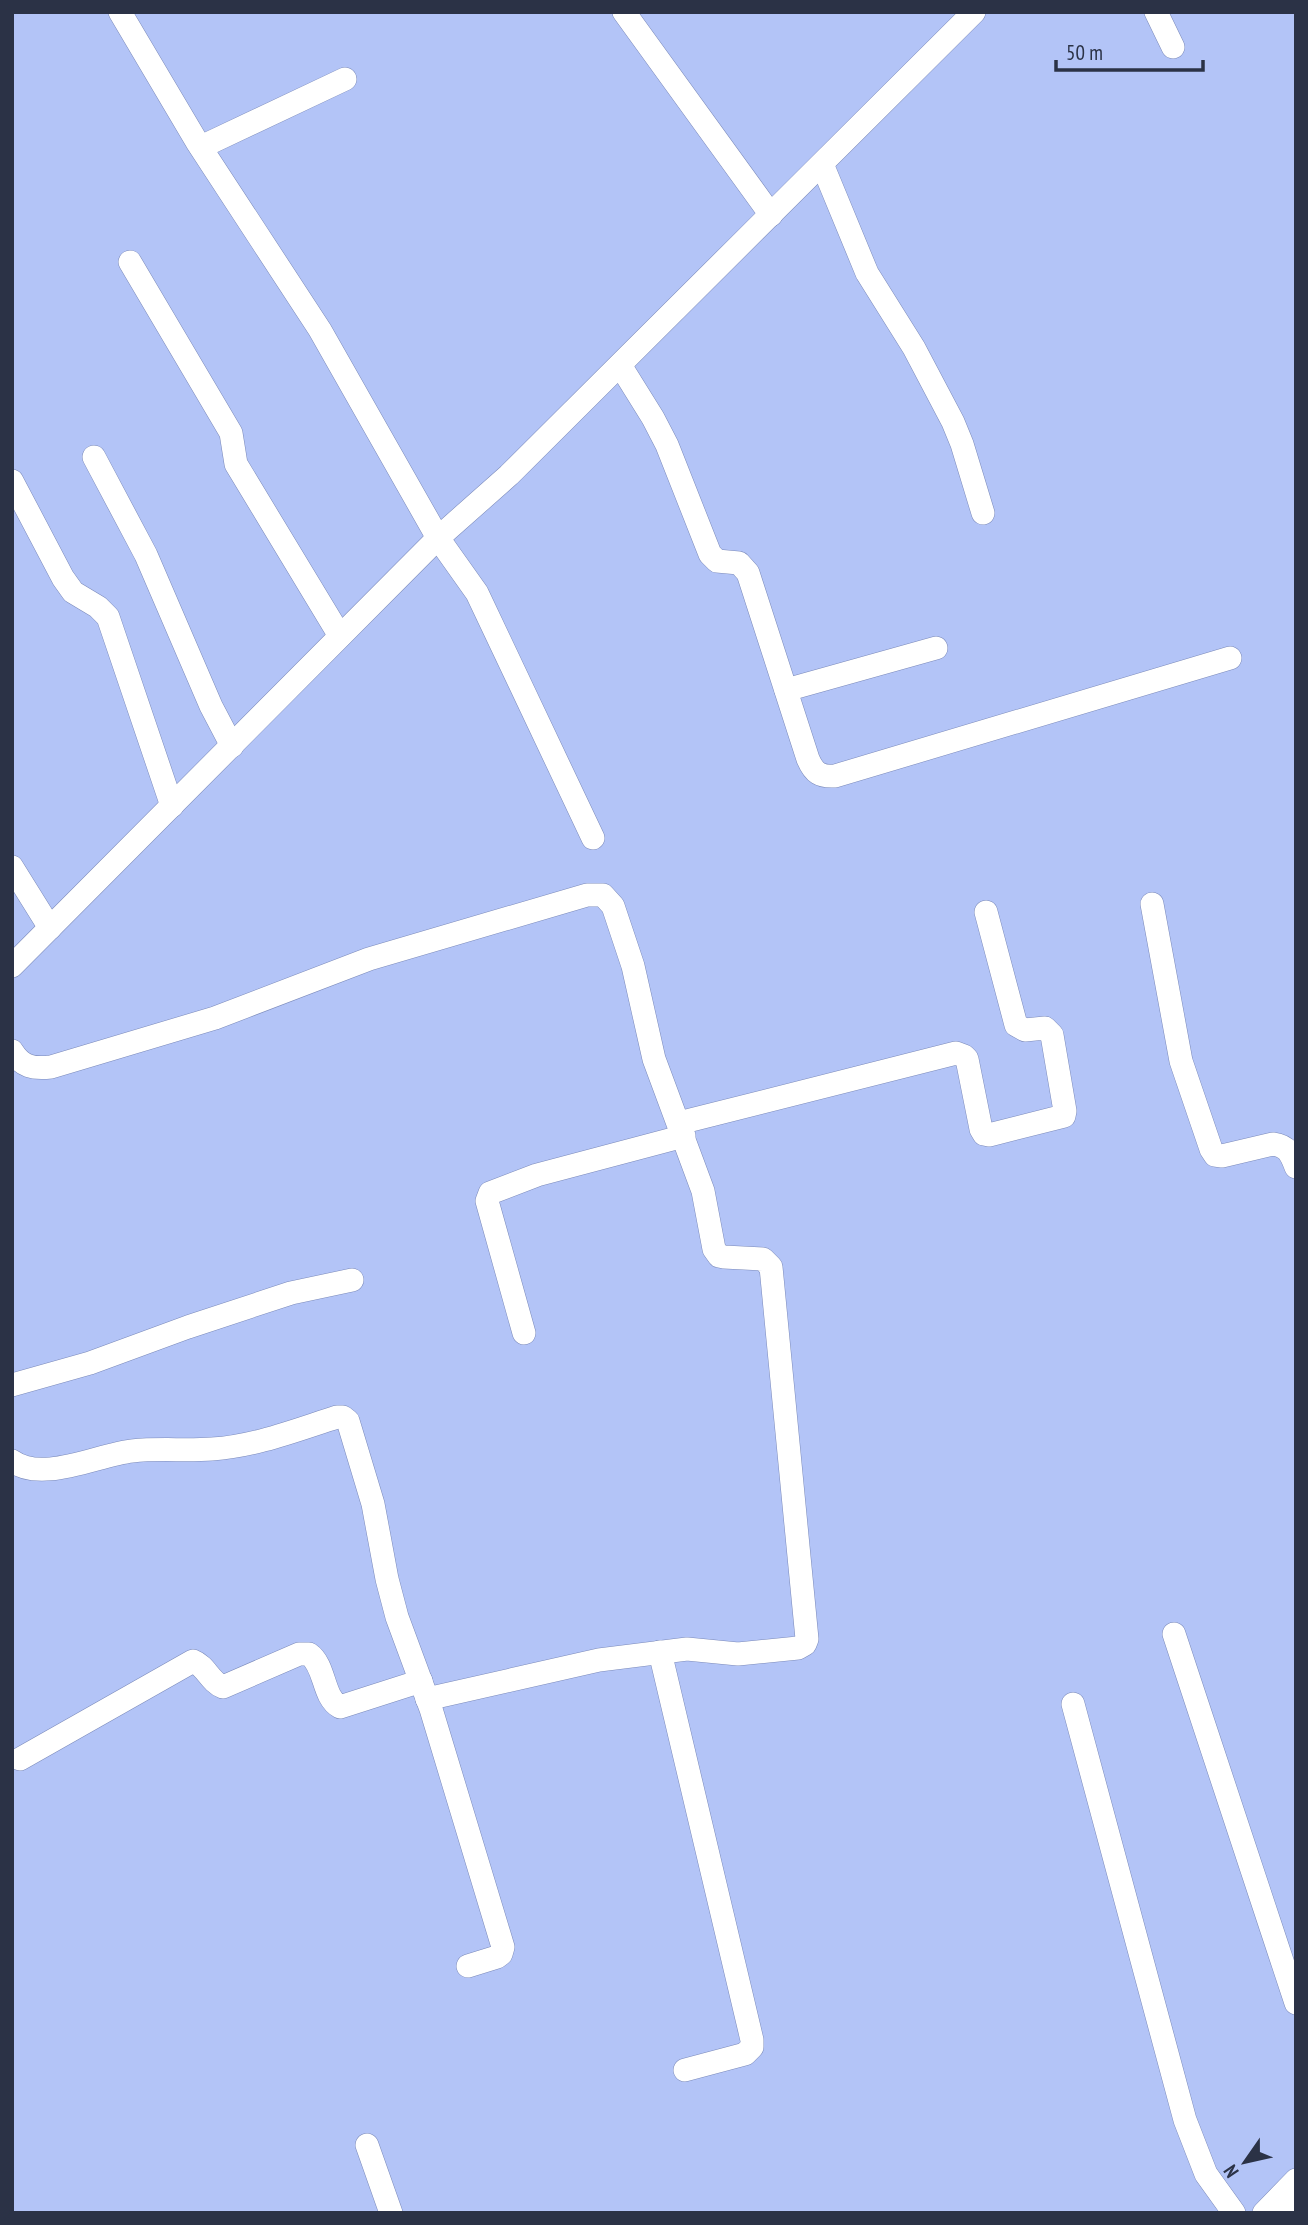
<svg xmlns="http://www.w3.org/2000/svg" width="1308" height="2225" viewBox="0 0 1308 2225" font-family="'PT Sans Narrow',sans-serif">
<rect width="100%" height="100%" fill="#b3c4f7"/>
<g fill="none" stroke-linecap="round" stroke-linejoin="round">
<g stroke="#7b8aba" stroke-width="24">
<g id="minor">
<polyline points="120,12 197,142 320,330 438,538 477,593 593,838"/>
<polyline points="624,12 771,215"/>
<polyline points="1156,12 1173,47"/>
<polyline points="201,147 345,79"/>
<polyline points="822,164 867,273 914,348 953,422 962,444 983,513"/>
<polyline points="130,262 231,433 236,464 340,636"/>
<path d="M620,365L653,418L667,445L710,554L717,561L739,563L748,573L808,759C814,773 820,777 835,776L1230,658"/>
<polyline points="94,457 146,555 211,706 232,746"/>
<polyline points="12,481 63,578 73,592 98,607 108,617 172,806"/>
<polyline points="786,690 936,648"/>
<polyline points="12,867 50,928"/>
<path d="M1152,904L1181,1061L1211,1149L1215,1155L1222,1156L1273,1144C1288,1146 1291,1154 1296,1167"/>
<polyline points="12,966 438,538 509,475 974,12"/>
<path d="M12,1051C22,1067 33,1069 51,1067L215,1018L369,959L587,895H603L613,906L633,966L654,1059L703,1191L714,1249L719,1256L724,1257L763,1259L771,1267L807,1639L805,1644L798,1648L738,1654L687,1649L599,1660L427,1699"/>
<polyline points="679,1123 956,1053 964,1056 967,1059 981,1129 984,1134 989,1135 1064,1116 1065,1111 1052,1035 1045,1028 1025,1030 1016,1025 986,912"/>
<polyline points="524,1333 487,1201 490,1193 537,1175 684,1136"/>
<polyline points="12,1385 90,1363 188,1327 291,1293 352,1280"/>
<path d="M12,1461C42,1483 97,1455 132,1451C159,1448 186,1451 212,1449C256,1446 296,1430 337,1417H343L348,1421L373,1504L387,1579L397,1617L431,1709L503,1947L501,1954L497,1957L468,1966"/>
<polyline points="1174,1634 1296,2003"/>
<polyline points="660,1652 752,2040 752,2047 745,2054 685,2070"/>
<polyline points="1073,1704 1185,2120 1206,2174 1234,2213"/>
<path d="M20,1759L193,1661C206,1666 210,1682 223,1687L299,1654H309C326,1666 322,1697 340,1707L421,1681"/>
<polyline points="367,2145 391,2213"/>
<polyline points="1264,2213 1296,2180"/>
<polyline points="1288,2213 1296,2205"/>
</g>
</g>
<use href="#minor" stroke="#fff" stroke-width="23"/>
</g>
<rect width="1308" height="2225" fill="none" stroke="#2b3246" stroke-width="28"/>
<g transform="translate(1245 2162) rotate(236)" stroke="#b3c4f7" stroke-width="5" paint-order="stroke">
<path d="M0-5L12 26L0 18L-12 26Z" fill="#2b3246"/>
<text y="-10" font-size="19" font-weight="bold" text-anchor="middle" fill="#2b3246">N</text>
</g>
<path d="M1056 60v10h147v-10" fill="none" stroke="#2b3246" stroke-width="3.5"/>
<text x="1066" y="60" font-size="21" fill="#2b3246" stroke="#b3c4f7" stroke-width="5" paint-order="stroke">50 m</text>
</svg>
